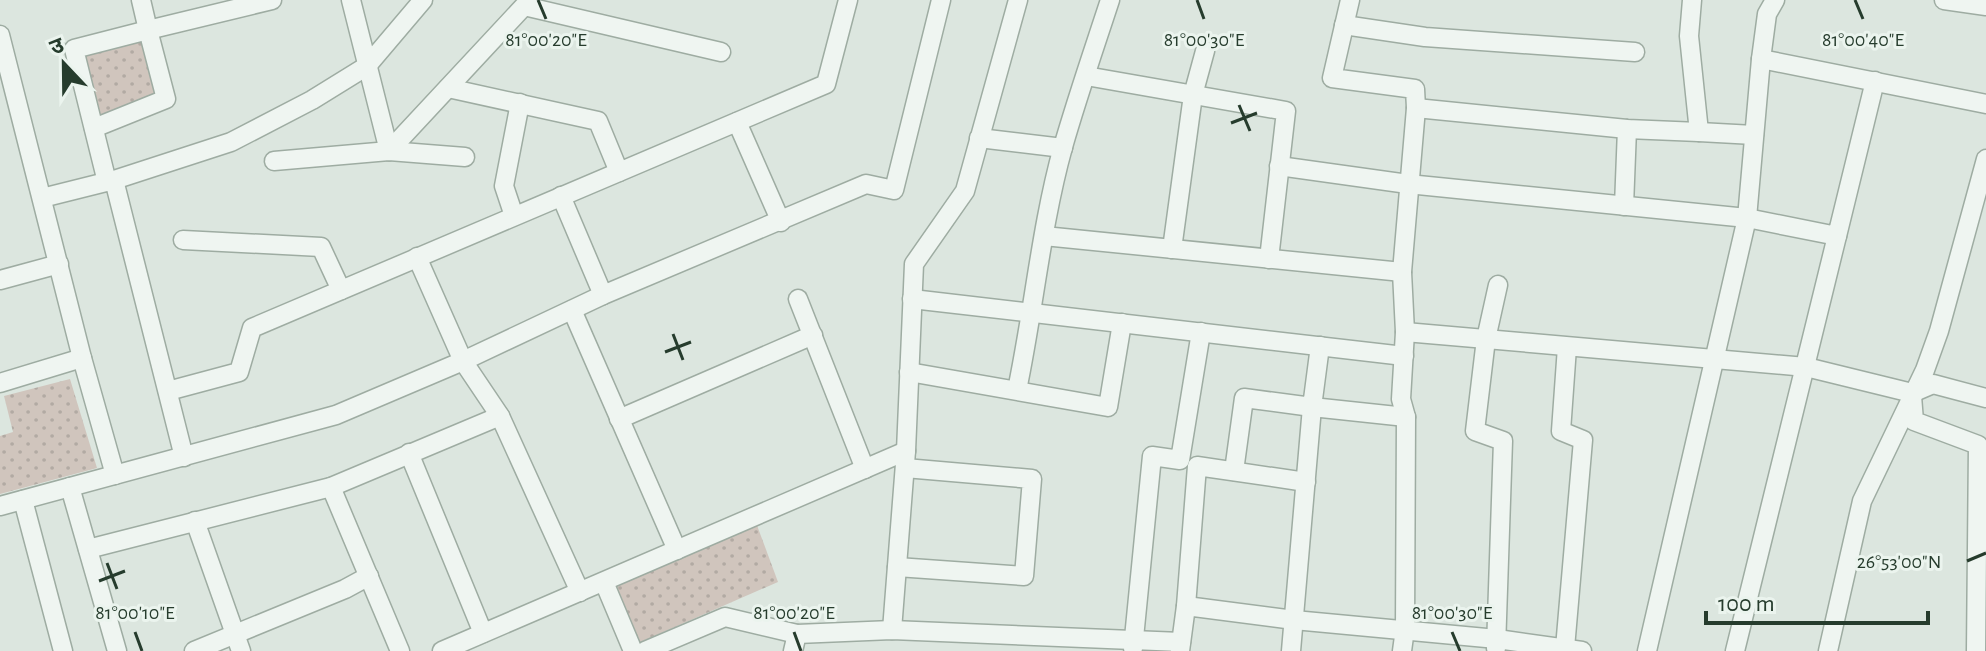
<svg xmlns="http://www.w3.org/2000/svg" width="1986" height="651" viewBox="0 0 1986 651" font-family="'Alegreya Sans','Noto Sans Devanagari',sans-serif">
<defs>
<pattern id="grass-dots" width="8" height="8" patternUnits="userSpaceOnUse" patternTransform="scale(2)"><rect width="8" height="8" fill="#d0c5bd"/><path d="M2 2h.1M6 6h.1" fill="none" stroke="#b2aaa3" stroke-width="1.8" stroke-linecap="round"/></pattern>
</defs>
<rect width="100%" height="100%" fill="#dce6df"/>
<g fill="url(#grass-dots)">
<polygon points="144,38 162,98 96,125 78,55"/>
<polygon points="70,379 97,468 0,494 0,436 13,432 4,396"/>
<polygon points="755,520 778,582 636,644 613,584"/>
</g>
<g fill="none" stroke-linecap="round" stroke-linejoin="round">
<g stroke="#9eaca2" stroke-width="21">
<g id="minor">
<polyline points="351,0 389,151"/>
<polyline points="1350,0 1332,78 1415,89 1416,108 1402,272 1405,332 1401,399 1406,417 1405,629 1402,651"/>
<polyline points="1944,0 1986,6"/>
<polyline points="1344,25 1425,37 1635,52"/>
<polyline points="0,35 82,358 0,383"/>
<polyline points="1761,59 1986,104"/>
<polyline points="1086,76 1286,111 1269,259"/>
<polyline points="448,88 598,121 619,172"/>
<polyline points="1416,108 1627,129 1699,132 1689,36 1692,0"/>
<polyline points="737,122 781,222"/>
<polyline points="94,128 166,99 148,30 272,0"/>
<polyline points="1699,132 1754,135"/>
<polyline points="979,138 1063,148"/>
<polyline points="389,151 524,6 721,52"/>
<polyline points="274,161 389,151 465,157"/>
<polyline points="1279,166 1408,184 1747,218 1837,236 1875,81"/>
<polyline points="114,180 184,457"/>
<polyline points="107,182 74,49 148,30 141,0"/>
<polyline points="561,196 603,295"/>
<polyline points="42,198 114,180 231,142 312,100 367,66 423,0"/>
<polyline points="1624,206 1627,129"/>
<polyline points="514,216 504,186 520,103"/>
<polyline points="1044,236 1402,272"/>
<polyline points="183,240 321,247 341,290"/>
<polyline points="1172,249 1193,95 1205,51"/>
<polyline points="417,257 463,361 500,416 580,592"/>
<polyline points="0,280 59,264"/>
<polyline points="798,299 865,469"/>
<polyline points="912,299 1404,356"/>
<polyline points="572,310 677,550"/>
<polyline points="1405,332 1806,367 1912,393 1933,384 1986,398"/>
<polyline points="82,358 115,475"/>
<polyline points="909,372 1108,407 1122,323"/>
<path d="M1017,390C1034,309 1041,226 1063,147C1077,98 1094,49 1110,0"/>
<polyline points="168,391 239,372 252,328 826,84 848,0"/>
<polyline points="1912,396 1914,421 1978,445 1976,651"/>
<polyline points="619,419 813,335"/>
<polyline points="409,453 483,633"/>
<polyline points="1234,471 1244,398 1312,407 1320,346"/>
<polyline points="70,487 117,651"/>
<polyline points="331,487 400,651"/>
<polyline points="23,500 63,651"/>
<polyline points="0,506 336,415 463,361 603,295 866,184 894,190 941,0"/>
<polyline points="195,521 241,651"/>
<polyline points="88,549 331,487 500,416"/>
<polyline points="897,567 1024,576 1032,479 905,468"/>
<polyline points="604,582 633,651"/>
<polyline points="1186,606 1197,466 1306,482"/>
<polyline points="892,630 906,451 914,264 965,191 1018,0"/>
<polyline points="1133,648 1152,456 1180,460 1201,332"/>
<polyline points="1496,648 1503,441 1475,431 1486,339 1498,285"/>
<polyline points="1565,648 1583,440 1561,431 1567,347"/>
<polyline points="194,651 345,589 369,576"/>
<polyline points="442,651 906,451"/>
<polyline points="645,651 725,617 797,634"/>
<polyline points="793,651 797,634 892,630 1181,642"/>
<polyline points="1180,651 1186,606 1294,620 1497,639 1582,651"/>
<polyline points="1291,651 1312,407 1406,417"/>
<polyline points="1647,651 1747,218 1761,59 1767,14 1775,0"/>
<polyline points="1735,651 1837,236"/>
<polyline points="1828,651 1862,501 1925,370 1939,331 1986,159"/>
</g>
</g>
<use href="#minor" stroke="#eff5f1" stroke-width="18"/>
</g>
<path fill="none" stroke="#263c2d" stroke-width="3" d="M538,0L546,19M1197,0L1204,19M1855,0L1863,19M1239,105L1250,131M1231,123L1257,113M673,334L683,360M665,352L691,342M1967,561L1986,553M107,563L117,589M99,581L125,571M135,632L142,651M794,632L801,651M1452,632L1460,651"/>
<g font-size="20" text-anchor="middle" fill="#263c2d" stroke="#ebf4ee" stroke-width="6" stroke-linejoin="round" paint-order="stroke">
<text x="546" y="46">81°00'20"E</text>
<text x="1204" y="46">81°00'30"E</text>
<text x="1863" y="46">81°00'40"E</text>
<text x="1899" y="568">26°53'00"N</text>
<text x="135" y="619">81°00'10"E</text>
<text x="794" y="619">81°00'20"E</text>
<text x="1452" y="619">81°00'30"E</text>
</g>
<g transform="translate(64 64) rotate(338)" stroke="#ebf4ee" stroke-width="6" paint-order="stroke">
<path d="M0-6L14 30L0 20L-14 30Z" fill="#263c2d"/>
<text y="-12" font-size="22" font-weight="bold" text-anchor="middle" fill="#263c2d">उ</text>
</g>
<path d="M1706 611v12h222v-12" fill="none" stroke="#263c2d" stroke-width="4"/>
<text x="1718" y="611" font-size="24" fill="#263c2d" stroke="#ebf4ee" stroke-width="6" paint-order="stroke">100 m</text>
</svg>
